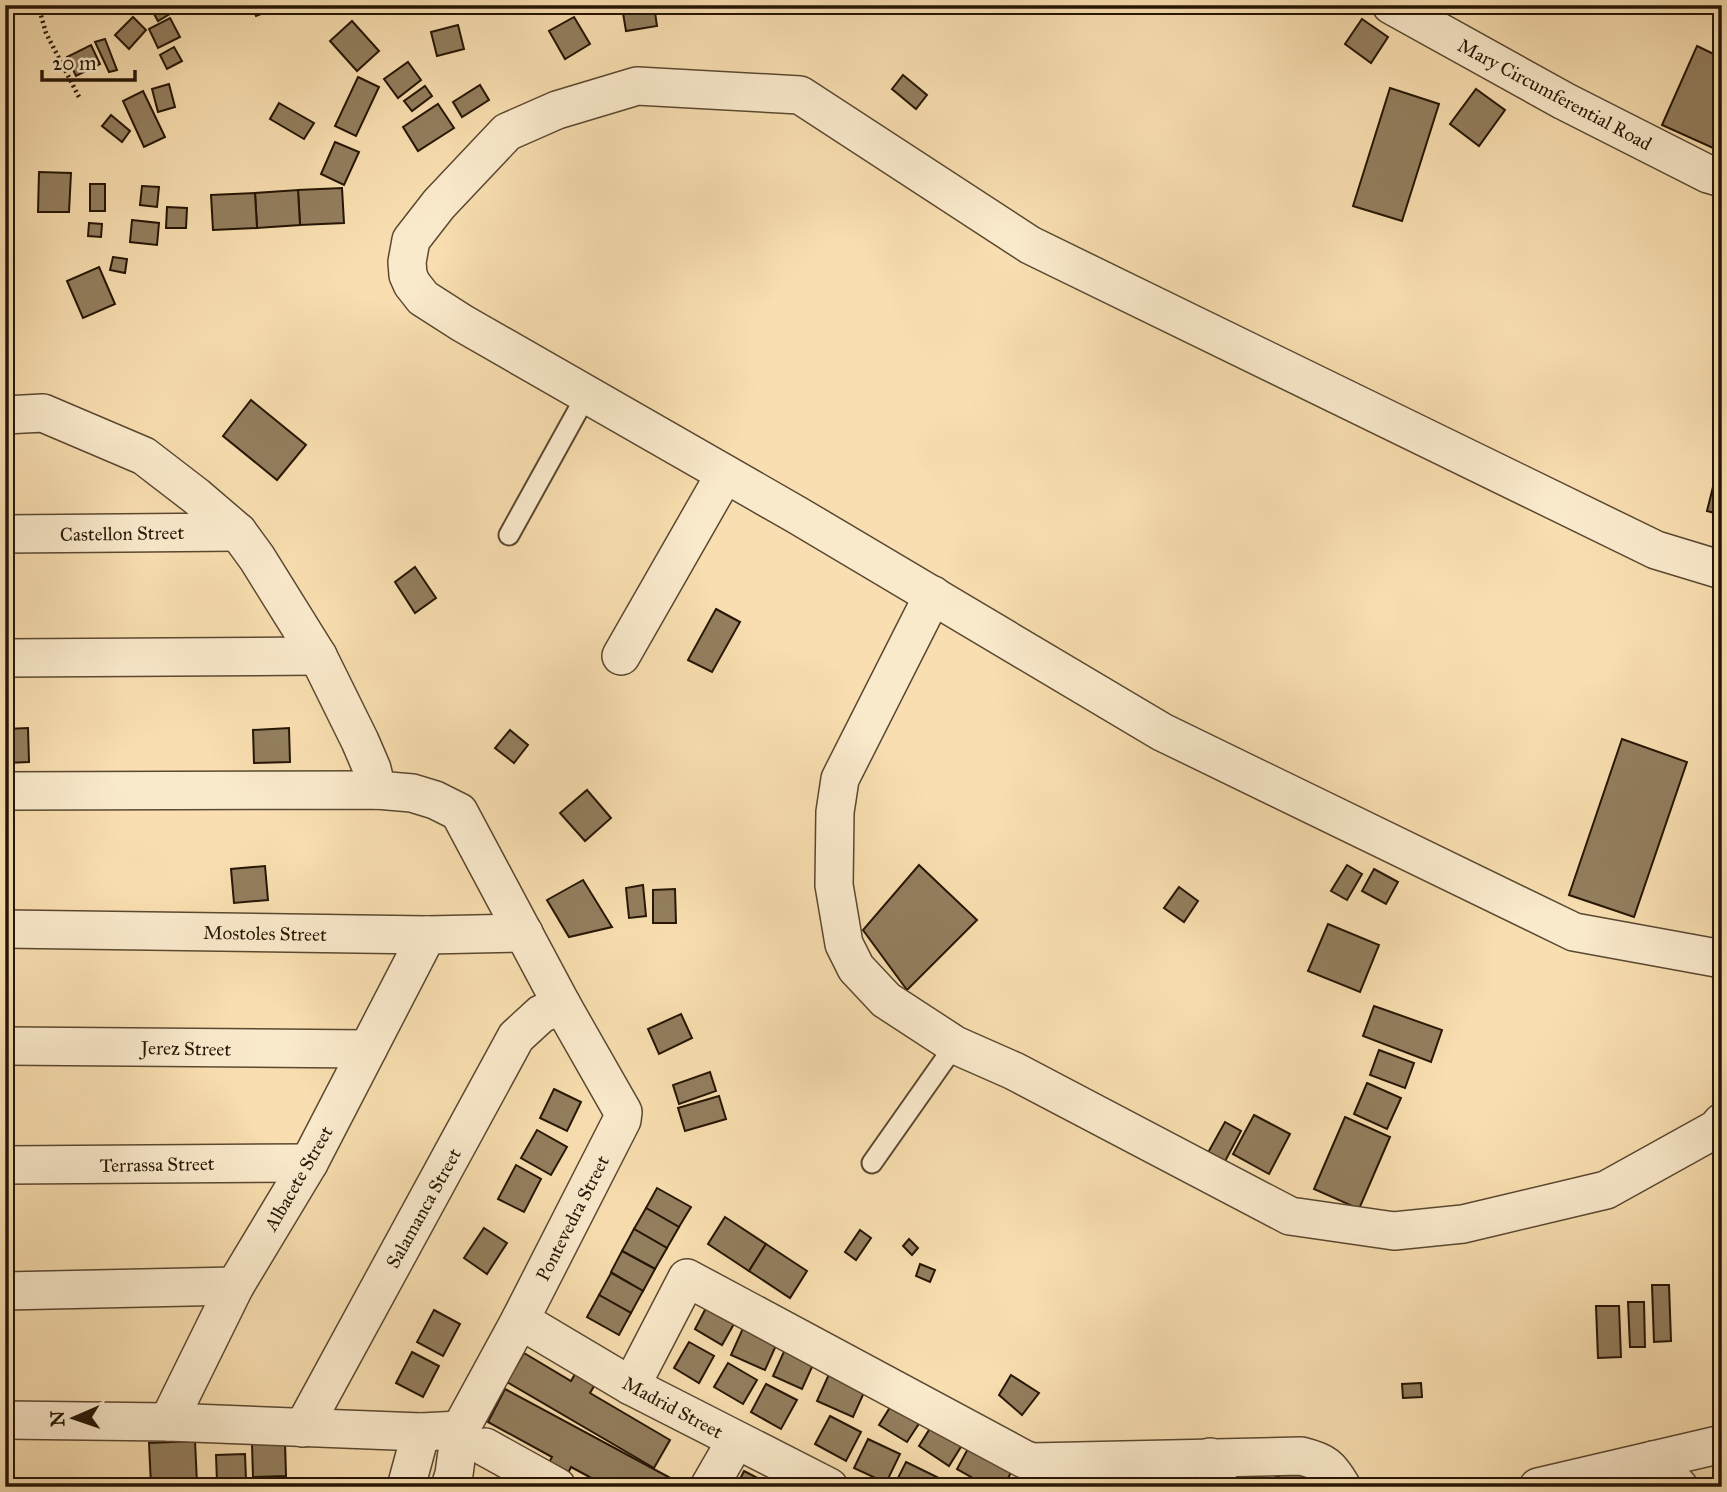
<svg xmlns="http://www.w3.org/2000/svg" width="1727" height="1492" viewBox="0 0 1727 1492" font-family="'IM FELL Great Primer',serif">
<rect width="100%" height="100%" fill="#f8deb0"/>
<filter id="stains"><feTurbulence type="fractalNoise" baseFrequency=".00286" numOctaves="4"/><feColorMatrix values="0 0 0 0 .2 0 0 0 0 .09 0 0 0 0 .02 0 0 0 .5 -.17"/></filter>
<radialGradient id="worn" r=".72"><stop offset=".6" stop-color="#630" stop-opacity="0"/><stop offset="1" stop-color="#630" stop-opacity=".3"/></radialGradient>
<g fill="#937e5e" stroke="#261605" stroke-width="2">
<polygon points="149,5 182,5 183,6 158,21"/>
<polygon points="251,5 283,5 256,16"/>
<polygon points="630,5 654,5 657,26 626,31 622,7"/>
<polygon points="133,17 146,30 129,49 115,35"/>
<polygon points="574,17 590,44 565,59 549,31"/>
<polygon points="170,18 180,37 158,48 149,29"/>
<polygon points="1362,19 1388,37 1371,63 1345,44"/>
<polygon points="352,21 379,51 357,71 330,41"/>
<polygon points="458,25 464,49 437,56 431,32"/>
<polygon points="105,39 117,70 109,72 95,42"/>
<polygon points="91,45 100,64 76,76 67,57"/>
<polygon points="1697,46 1722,58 1722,152 1662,125"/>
<polygon points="174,47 182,61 167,69 160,55"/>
<polygon points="408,62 421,80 398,98 384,79"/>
<polygon points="903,75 927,95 916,109 892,89"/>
<polygon points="358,77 379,87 356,136 335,126"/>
<polygon points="169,84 175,107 158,112 152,89"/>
<polygon points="480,85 489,100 462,117 453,102"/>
<polygon points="425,86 432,96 412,111 404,101"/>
<polygon points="1390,88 1439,104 1402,221 1353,206"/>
<polygon points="1476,89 1505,110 1479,146 1450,124"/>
<polygon points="143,91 165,137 144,147 123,101"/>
<polygon points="279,103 314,123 304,139 270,119"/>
<polygon points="438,104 454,128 418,151 403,127"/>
<polygon points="111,115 130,131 122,142 102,126"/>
<polygon points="335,142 359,152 344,185 321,174"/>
<polygon points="39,172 71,173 69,212 38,212"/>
<rect x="90" y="184" width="15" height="27"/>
<polygon points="142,186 159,187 157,207 140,205"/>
<polygon points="342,188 344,223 300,225 298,190"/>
<polygon points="298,190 300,225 257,228 255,193"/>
<polygon points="255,193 257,228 213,230 211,195"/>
<polygon points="167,207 187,208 186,228 166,228"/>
<polygon points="132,220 159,223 157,245 130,242"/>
<polygon points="89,223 102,224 101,237 88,236"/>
<polygon points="113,257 127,259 125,273 110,270"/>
<polygon points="99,267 115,304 83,318 67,281"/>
<polygon points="251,400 306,445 277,480 223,436"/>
<polygon points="1714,483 1722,485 1722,515 1707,511"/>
<polygon points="415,567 436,598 415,613 395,582"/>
<polygon points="716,609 740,622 712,672 688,660"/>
<polygon points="28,728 29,762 5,763 5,729"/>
<polygon points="289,728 290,762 254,763 253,730"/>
<polygon points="510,730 528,745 514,763 495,748"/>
<polygon points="1622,739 1687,762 1634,917 1569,895"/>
<polygon points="587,790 611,818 585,841 560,813"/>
<polygon points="919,865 977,920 907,990 863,930"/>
<polygon points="1347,865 1362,874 1347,900 1331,891"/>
<polygon points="265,866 268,900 234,903 231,869"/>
<polygon points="1374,869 1398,882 1386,904 1362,891"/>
<polygon points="583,880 612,927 569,937 547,900"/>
<polygon points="643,885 646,916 629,918 626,888"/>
<polygon points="1179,887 1198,901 1184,922 1164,908"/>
<polygon points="675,889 676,923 653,923 653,890"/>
<polygon points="1328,924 1379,945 1360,992 1308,971"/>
<polygon points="1374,1006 1442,1030 1431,1062 1363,1036"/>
<polygon points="681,1014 692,1038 659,1054 648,1029"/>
<polygon points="1379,1050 1414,1063 1405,1088 1370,1075"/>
<polygon points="710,1072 716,1091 679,1104 673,1085"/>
<polygon points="1367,1083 1401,1098 1387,1129 1354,1114"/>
<polygon points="554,1089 581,1102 567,1131 540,1118"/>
<polygon points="719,1096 726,1119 685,1131 678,1108"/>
<polygon points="1254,1115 1290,1134 1269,1174 1233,1154"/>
<polygon points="1345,1117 1390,1137 1359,1209 1314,1189"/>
<polygon points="1225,1122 1241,1131 1222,1167 1205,1158"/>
<polygon points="537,1130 567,1147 551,1175 521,1158"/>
<polygon points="516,1165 541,1179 524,1212 498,1199"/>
<polygon points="657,1188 691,1207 679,1227 646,1208"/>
<polygon points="646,1208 679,1227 667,1248 634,1229"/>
<polygon points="725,1217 766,1244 749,1271 708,1244"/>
<polygon points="484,1228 507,1243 487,1274 464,1258"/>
<polygon points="634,1229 667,1248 655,1269 622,1251"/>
<polygon points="860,1230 871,1238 856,1260 845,1252"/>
<polygon points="909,1239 918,1248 912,1255 903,1246"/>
<polygon points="766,1244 807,1271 790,1298 749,1271"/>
<polygon points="622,1251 655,1269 643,1291 611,1272"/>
<polygon points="920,1264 935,1270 930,1282 916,1276"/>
<polygon points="611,1273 643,1291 631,1313 599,1295"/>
<polygon points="1652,1285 1669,1285 1671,1341 1654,1342"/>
<polygon points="599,1295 631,1313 619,1335 587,1317"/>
<polygon points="1628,1302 1644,1302 1645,1347 1630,1347"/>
<polygon points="707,1306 735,1322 722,1345 695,1329"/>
<polygon points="1596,1306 1619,1306 1621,1357 1598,1358"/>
<polygon points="434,1310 460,1324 443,1356 417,1342"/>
<polygon points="744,1326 778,1341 765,1370 731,1355"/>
<polygon points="689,1342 714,1356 699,1383 674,1368"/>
<polygon points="787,1345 816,1358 802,1389 773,1376"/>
<polygon points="412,1352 439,1366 423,1397 396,1383"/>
<polygon points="524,1353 571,1381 579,1367 599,1378 590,1393 670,1440 654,1468 507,1382"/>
<polygon points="728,1363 757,1380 743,1404 714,1387"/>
<polygon points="830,1372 866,1388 853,1417 817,1401"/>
<polygon points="1011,1375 1039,1393 1022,1415 999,1395"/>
<polygon points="1421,1383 1422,1397 1403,1398 1402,1384"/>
<polygon points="766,1384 797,1400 781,1429 751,1412"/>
<polygon points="505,1389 676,1481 673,1487 608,1487 571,1467 564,1482 544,1472 552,1457 488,1422"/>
<polygon points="894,1401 922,1419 907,1442 879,1425"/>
<polygon points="830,1416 861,1432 846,1461 815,1444"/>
<polygon points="934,1422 964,1442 949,1466 919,1446"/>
<polygon points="868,1439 900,1454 886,1483 854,1468"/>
<polygon points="195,1441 197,1483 151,1485 149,1443"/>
<polygon points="285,1442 286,1476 253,1477 252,1444"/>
<polygon points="971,1443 1014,1466 1004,1487 989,1487 957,1469"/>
<polygon points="245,1454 246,1480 217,1481 216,1455"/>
<polygon points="1254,1461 1264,1484 1257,1487 1232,1487 1226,1473"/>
<polygon points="906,1462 941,1479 938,1487 894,1486"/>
<polygon points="1303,1464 1315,1487 1279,1487 1274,1478"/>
<polygon points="1125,1466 1158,1467 1157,1487 1124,1487"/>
<polygon points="1111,1469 1111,1487 1077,1487 1076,1470"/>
<polygon points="744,1471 775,1487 736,1487"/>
<polygon points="1027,1471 1063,1471 1063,1487 1028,1487"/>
</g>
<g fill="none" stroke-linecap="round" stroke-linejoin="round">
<g stroke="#5a4830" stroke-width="23">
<g id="lane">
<polyline points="509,535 587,394"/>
<polyline points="872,1163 955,1045"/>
</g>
</g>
<g stroke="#5a4830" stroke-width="40">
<g id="street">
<polyline points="1391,5 1564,101 1708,174 1722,178"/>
<polyline points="5,415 43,413 144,456 196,496 238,532 257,558 318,656 360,741 372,769 377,790"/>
<polyline points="5,534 238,532"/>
<polyline points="1722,570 1656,550 1030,245 800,95 637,86 557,110 507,132 439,204 411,240 407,262 408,275 412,284 423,298 462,323 797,515 1162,732 1574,932 1722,959"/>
<polyline points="933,595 840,779 835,812 834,885 844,944 856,968 886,1000 955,1045 1014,1071 1290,1216 1394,1231 1463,1224 1606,1190 1716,1129 1722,1122"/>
<polyline points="621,656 725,474"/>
<polyline points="5,658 318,656"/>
<polyline points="5,791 377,790 412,793 435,800 459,812 562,1005 623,1112 622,1120 520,1320 460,1430 454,1474 450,1487"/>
<polyline points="5,929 427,935 524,933"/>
<polyline points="5,1046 368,1049"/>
<polyline points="5,1165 309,1163"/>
<polyline points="5,1291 235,1286"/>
<polyline points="520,1320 631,1386 829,1487"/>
<path d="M631,1386L687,1278L1024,1459L1032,1462L1301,1456C1325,1462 1330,1466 1342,1487"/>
<polyline points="5,1420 168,1422 421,1432 460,1430"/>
<polyline points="168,1422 235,1286 309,1163 427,935"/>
<polyline points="303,1428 516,1037 541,1014 562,1005"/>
<polyline points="485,1447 557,1487"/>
<polyline points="1210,1457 1220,1487"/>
<polyline points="1653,1460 1679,1487"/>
<polyline points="406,1487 421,1432"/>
<polyline points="709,1487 736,1440"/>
<polyline points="1538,1487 1722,1444"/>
</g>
</g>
<polyline stroke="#261605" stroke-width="4.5" stroke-dasharray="2 3.5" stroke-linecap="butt" points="38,5 46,33 79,97"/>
<use href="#lane" stroke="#faeacc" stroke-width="19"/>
<use href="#street" stroke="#faeacc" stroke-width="37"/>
</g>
<g text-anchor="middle" stroke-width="5" stroke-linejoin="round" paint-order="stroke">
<g font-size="19" fill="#261605" stroke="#faeacc">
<text transform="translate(1555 94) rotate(28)" y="7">Mary Circumferential Road</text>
<text transform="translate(122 533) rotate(-1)" y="7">Castellon Street</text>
<text transform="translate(265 933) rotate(1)" y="7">Mostoles Street</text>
<text transform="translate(186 1048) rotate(1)" y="7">Jerez Street</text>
<text transform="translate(157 1164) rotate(-1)" y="7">Terrassa Street</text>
<text transform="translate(298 1178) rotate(-60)" y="7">Albacete Street</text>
<text transform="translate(423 1208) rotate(-61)" y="7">Salamanca Street</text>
<text transform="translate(572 1218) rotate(-63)" y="7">Pontevedra Street</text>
<text transform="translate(673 1407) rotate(28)" y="7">Madrid Street</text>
</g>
</g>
<rect width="1727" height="1492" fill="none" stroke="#f8deb0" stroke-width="28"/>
<rect x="7" y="7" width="1713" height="1478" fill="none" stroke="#261605" stroke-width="3.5"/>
<rect x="14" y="14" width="1699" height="1464" fill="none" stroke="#261605" stroke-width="2"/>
<g transform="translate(74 1418) rotate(268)" stroke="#faeacc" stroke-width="5" paint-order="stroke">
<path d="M0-5L12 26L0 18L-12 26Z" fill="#261605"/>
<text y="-10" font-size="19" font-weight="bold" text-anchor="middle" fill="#261605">N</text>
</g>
<path d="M42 70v10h93v-10" fill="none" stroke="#261605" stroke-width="3.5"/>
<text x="52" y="70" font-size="21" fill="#261605" stroke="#faeacc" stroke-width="5" paint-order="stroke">20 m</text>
<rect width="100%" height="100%" filter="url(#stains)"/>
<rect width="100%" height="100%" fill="url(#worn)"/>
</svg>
